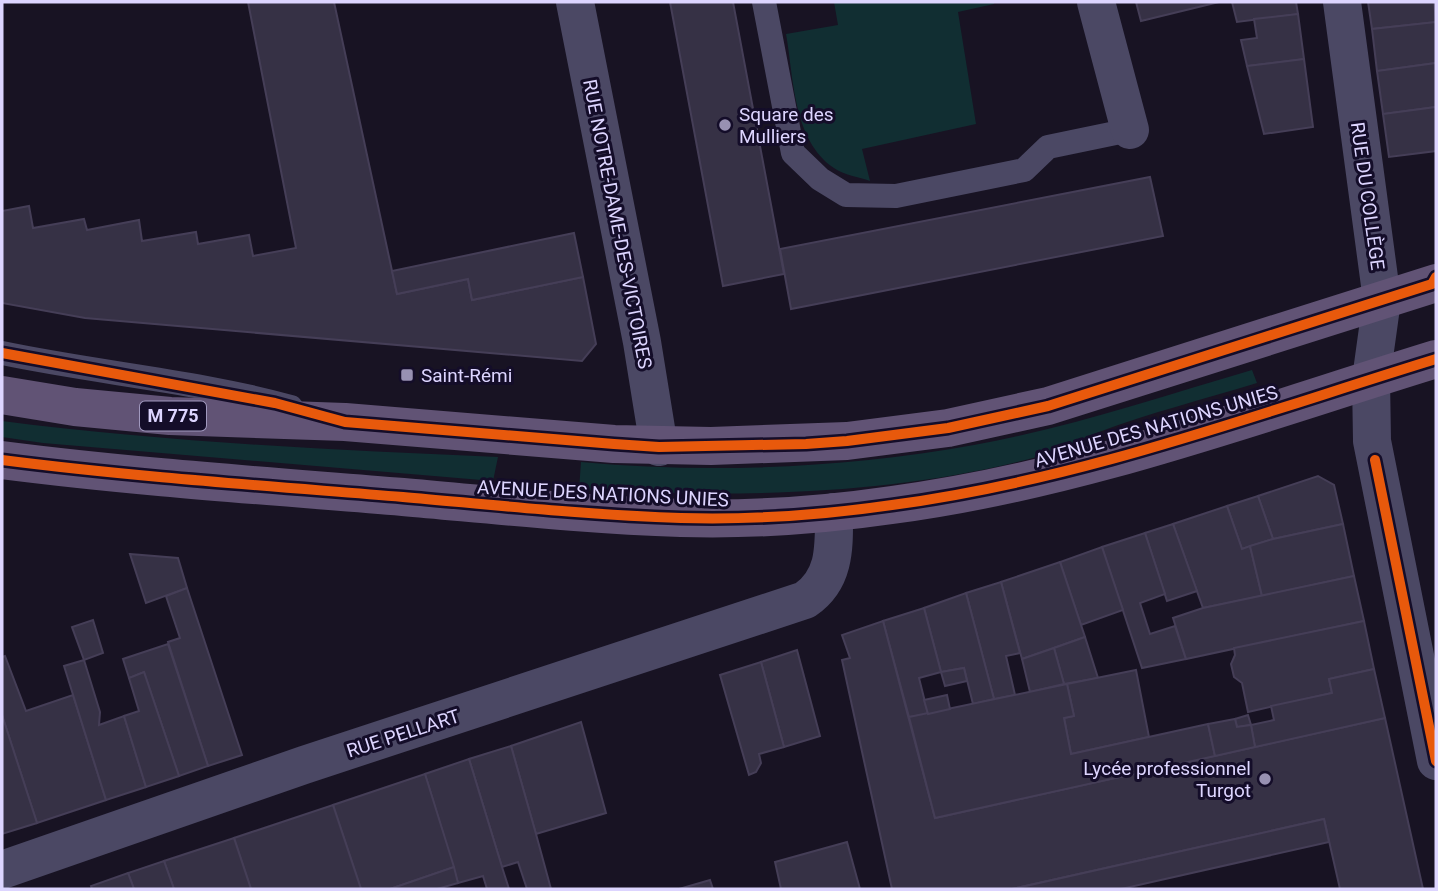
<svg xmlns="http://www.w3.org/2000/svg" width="1438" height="891" viewBox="0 0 1438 891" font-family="Roboto,sans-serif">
<rect width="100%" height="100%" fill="#181323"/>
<g fill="#112e32">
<path d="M834,2H994V4L958,12L976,124L862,149L870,181C859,177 844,175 834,168C793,140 794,79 786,34L838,25Z"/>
<path d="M1252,370L1257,383C1204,399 1150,413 1099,432C1079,439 1060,450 1040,456C891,497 732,497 579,490L581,462C712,474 845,468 974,445C1068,428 1160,397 1252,370Z"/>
<path d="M2,421C166,442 333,450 498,457L493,481L43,443L2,437Z"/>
</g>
<g fill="#363145" stroke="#453e57" stroke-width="2">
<polygon points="248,2 334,2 397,294 468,279 472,300 583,277 596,344 582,361 85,318 2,303 2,211 29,206 33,228 84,219 87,230 139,220 142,241 196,232 198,244 249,235 253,256 296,248"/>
<polygon points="670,2 733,2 784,274 723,286"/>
<polygon points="1136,2 1219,2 1141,21"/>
<polygon points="1232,2 1296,2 1298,14 1237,22"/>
<polygon points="1368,2 1434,2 1436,22 1372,29"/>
<polygon points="1298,14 1304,59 1247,66 1241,40 1257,38 1254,19"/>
<polygon points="1436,22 1436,63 1377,71 1372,29"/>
<polygon points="1304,59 1313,127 1264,134 1247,66"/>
<polygon points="1436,63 1436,107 1383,114 1377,71"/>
<polygon points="1436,107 1436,151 1389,157 1383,114"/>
<polygon points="1150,177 1163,236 791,309 780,249"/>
<polygon points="574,233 583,277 472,300 468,279 397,294 392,271"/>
<polygon points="1318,476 1334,485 1343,524 1273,539 1258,496"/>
<polygon points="1258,496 1273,539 1242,549 1227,506"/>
<polygon points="1227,506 1242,549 1250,546 1262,596 1203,608 1173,524"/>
<polygon points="1173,524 1197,591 1167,601 1145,533"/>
<polygon points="1343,524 1354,576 1262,596 1250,546 1273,539"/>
<polygon points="1145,533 1165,594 1140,603 1150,634 1175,626 1186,659 1142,668 1102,547"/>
<polygon points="1102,547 1123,610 1081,625 1060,562"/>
<polygon points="130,554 178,558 187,588 146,603"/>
<polygon points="1060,562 1085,637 1022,659 1001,582"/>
<polygon points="1354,576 1364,621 1186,659 1173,618 1203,608"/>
<polygon points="1001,582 1020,653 1006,656 1015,695 994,699 966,593"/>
<polygon points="187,588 242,755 208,766 168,642 180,638 166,596"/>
<polygon points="966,593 994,699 973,704 964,668 941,672 924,608"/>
<polygon points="924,608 941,672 919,678 928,714 909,717 883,621"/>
<polygon points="93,620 103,653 84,660 72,627"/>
<polygon points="883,621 935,818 1385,718 1423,889 1340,889 1324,819 1012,889 892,889 842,660 850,658 842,635"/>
<polygon points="1364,621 1374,669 1329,679 1332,693 1248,712 1242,683 1234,677 1231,664 1235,655 1234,648"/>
<polygon points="1085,637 1098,678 1064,684 1054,648"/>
<polygon points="168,644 208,766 179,776 144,672 129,678 123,659"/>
<polygon points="1054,648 1064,684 1030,692 1022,659"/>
<polygon points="797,650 820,736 784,747 761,662"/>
<polygon points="5,656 26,711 73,695 106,800 37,823 2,715 2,657"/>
<polygon points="84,660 100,712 99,725 124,716 146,787 106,800 64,666"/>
<polygon points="761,662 784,747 759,754 761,763 756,772 749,775 720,675"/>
<polygon points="964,668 967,681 945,686 941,672"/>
<polygon points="1374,669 1385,718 1255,747 1251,725 1274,720 1271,706 1332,693 1329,679"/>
<polygon points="1136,670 1149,737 1071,754 1064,718 1074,716 1067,684"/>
<polygon points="144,672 179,776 146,787 124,716 139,711 129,678"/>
<polygon points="1067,684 1074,716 1064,718 1071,754 1208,724 1215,756 935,818 909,717"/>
<polygon points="947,695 950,709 928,714 924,700"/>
<polygon points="2,715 37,823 2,834"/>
<polygon points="1248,715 1251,725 1237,727 1235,719"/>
<polygon points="1235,719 1237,727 1251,725 1255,747 1215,756 1208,724"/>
<polygon points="581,722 606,813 536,834 511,746"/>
<polygon points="511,746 536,834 551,889 527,889 518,862 502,867 469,759"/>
<polygon points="469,759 502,867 509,889 487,889 483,876 458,883 425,774"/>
<polygon points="425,774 454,867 390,889 361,889 333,805"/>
<polygon points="333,805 361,889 251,889 234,838"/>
<polygon points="1324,819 1329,842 1121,889 1012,889"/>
<polygon points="234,838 251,889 174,889 164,861"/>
<polygon points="847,842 860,889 781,889 775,862"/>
<polygon points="164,861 174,889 134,889 128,873"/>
<polygon points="454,867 458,883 437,889 390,889"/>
<polygon points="128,873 134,889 92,889 91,886"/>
<polygon points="710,880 713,889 679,889"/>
</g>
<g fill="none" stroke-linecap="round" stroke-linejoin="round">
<g stroke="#4b4864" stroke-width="24">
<polyline points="764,2 793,153 820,179 846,195 896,196 1024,170 1048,147 1130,130"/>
<path d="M2,353C97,373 197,381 291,407"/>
</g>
<g stroke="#4b4864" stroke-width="38">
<polyline points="575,2 642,342 659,447"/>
<polyline points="1096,2 1130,130"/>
<polyline points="1342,2 1382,300"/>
<path d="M2,870L304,765L805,600C836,579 834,546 834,512"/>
</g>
<polyline stroke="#4b4864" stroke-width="38" points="1382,300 1371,379 1372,441 1436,761"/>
<g stroke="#615375" stroke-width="38">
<polyline points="2,395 75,407 170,416 345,422 614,444 711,446 847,441 948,428 1048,406 1436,283"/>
<path d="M2,460C135,477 269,486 403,497C495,505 588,515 681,518C751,520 823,515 892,505C1080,480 1257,414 1436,359"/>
</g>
<g stroke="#140d29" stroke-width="15">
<g id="cycleway">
<polyline points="2,353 275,403 345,422 614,444 659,447 806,444 847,441 948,428 1048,406 1432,284 1436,277"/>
<path d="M2,460C135,477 269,486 403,497C495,505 588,515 681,518C751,520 823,515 892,505C1080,480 1257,414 1436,359"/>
<polyline points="1375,460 1436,761"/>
</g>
</g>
<use href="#cycleway" stroke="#e8590c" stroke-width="10"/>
</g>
<g fill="#9891b2" stroke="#140d29" stroke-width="2.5">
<circle cx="725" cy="125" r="7"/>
<rect x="400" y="368" width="14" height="14" rx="3.5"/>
<circle cx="1265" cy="779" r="7"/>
</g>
<g text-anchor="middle" stroke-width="6" stroke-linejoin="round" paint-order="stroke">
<rect fill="#140d29" stroke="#a199bf" stroke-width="2" x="140" y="401.5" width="66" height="29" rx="5"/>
<g font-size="18" font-weight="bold" fill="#ddd5ff">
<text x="173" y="422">M 775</text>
</g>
<g font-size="19" fill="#ddd5ff" stroke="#140d29" text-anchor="start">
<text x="739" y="121">Square des<tspan x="739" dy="22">Mulliers</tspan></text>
<text x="421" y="382">Saint-Rémi</text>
<text x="1251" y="775" text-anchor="end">Lycée professionnel<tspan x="1251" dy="22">Turgot</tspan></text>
</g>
<g font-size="19" fill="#ddd5ff" stroke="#140d29">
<text transform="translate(1368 196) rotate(82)" y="7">RUE DU COLLÈGE</text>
<text transform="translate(618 224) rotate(79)" y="7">RUE NOTRE-DAME-DES-VICTOIRES</text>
<text transform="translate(1156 426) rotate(-16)" y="7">AVENUE DES NATIONS UNIES</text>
<text transform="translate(603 493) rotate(3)" y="7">AVENUE DES NATIONS UNIES</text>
<text transform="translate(403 733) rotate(-18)" y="7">RUE PELLART</text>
</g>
</g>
<rect width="1438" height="891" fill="none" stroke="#ddd5ff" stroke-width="7"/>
</svg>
